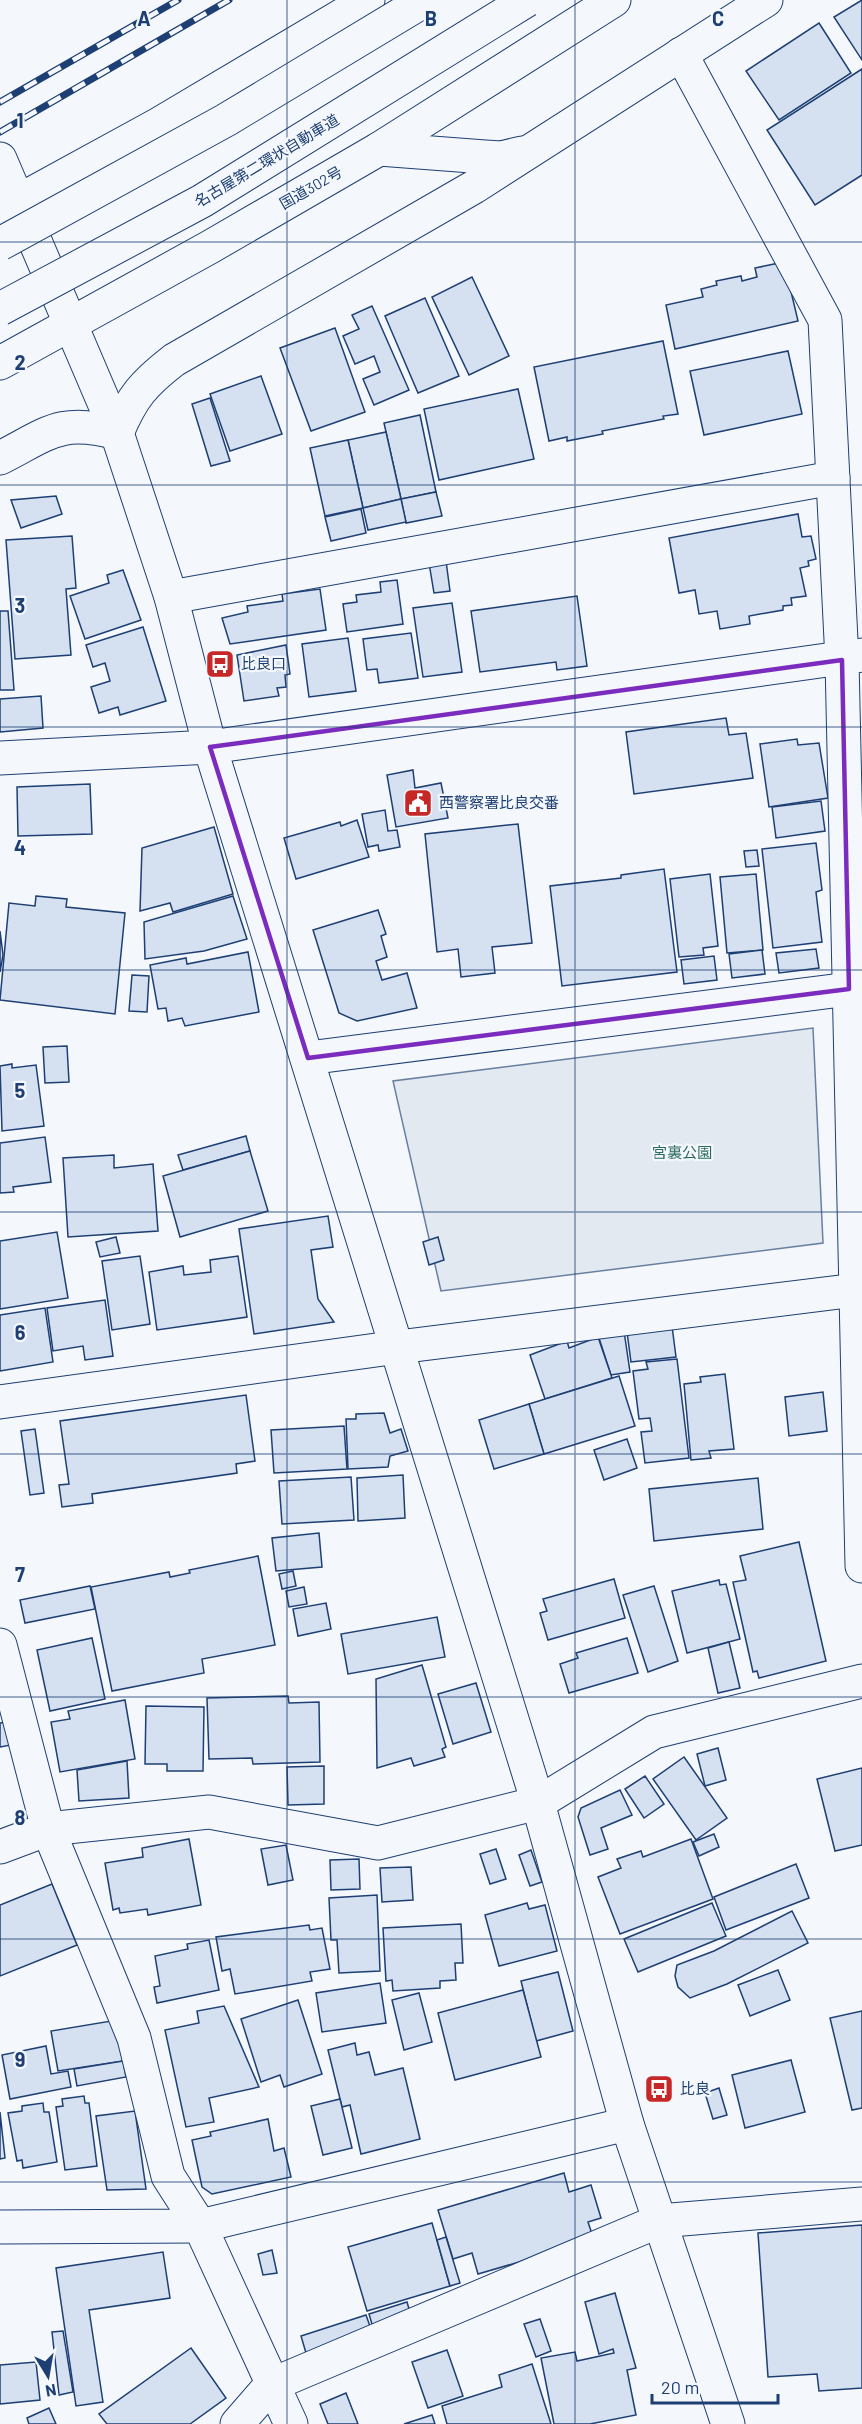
<svg xmlns="http://www.w3.org/2000/svg" width="862" height="2424" viewBox="0 0 862 2424" font-family="Barlow,'Noto Sans JP',sans-serif">
<rect width="100%" height="100%" fill="#f4f7fb"/>
<polygon fill="#e3e9f0" stroke="#687fa3" stroke-width="1.5" points="813,1028 823,1243 441,1291 393,1081"/>
<g fill="#d5e0f0" stroke="#1d3f73" stroke-width="1.5">
<polygon points="862,0 862,60 834,17"/>
<polygon points="819,23 851,73 779,120 746,71"/>
<polygon points="862,69 862,175 815,205 767,130"/>
<polygon points="784,262 798,321 675,349 666,305 703,297 701,289 717,285 716,281 741,276 742,281 757,277 755,268"/>
<polygon points="472,277 509,356 469,375 432,297"/>
<polygon points="425,298 459,376 418,393 385,316"/>
<polygon points="372,306 409,390 374,405 363,379 380,372 374,356 355,364 343,336 359,329 352,315"/>
<polygon points="335,328 365,412 311,431 280,348"/>
<polygon points="663,341 678,414 663,416 664,419 602,431 603,434 567,441 567,437 549,441 534,367"/>
<polygon points="788,351 802,414 704,435 690,371"/>
<polygon points="261,376 282,434 230,451 210,394"/>
<polygon points="518,389 534,459 439,480 424,409"/>
<polygon points="210,398 230,461 211,466 192,404"/>
<polygon points="420,415 436,492 401,499 384,423"/>
<polygon points="386,432 401,499 363,508 348,440"/>
<polygon points="348,440 363,508 325,516 310,448"/>
<polygon points="436,492 442,516 406,523 401,499"/>
<polygon points="56,496 62,514 21,528 11,500"/>
<polygon points="401,499 406,522 368,530 363,508"/>
<polygon points="361,509 366,533 331,541 325,517"/>
<polygon points="798,514 802,537 811,536 816,559 808,561 809,566 800,568 806,596 791,598 792,605 783,606 783,610 749,616 750,624 720,629 717,611 699,614 695,590 679,593 669,538"/>
<polygon points="72,536 76,588 66,589 71,655 15,659 6,540"/>
<polygon points="446,561 450,591 434,593 429,563"/>
<polygon points="123,570 141,620 85,639 70,596 109,583 107,575"/>
<polygon points="397,580 403,624 347,632 343,604 357,602 356,595 381,592 380,582"/>
<polygon points="320,589 326,630 230,644 222,618 248,612 247,606 283,601 282,594"/>
<polygon points="577,596 587,666 557,670 556,662 480,672 471,611"/>
<polygon points="452,603 462,672 423,677 413,608"/>
<polygon points="0,611 8,611 14,690 0,690"/>
<polygon points="143,627 166,701 120,715 118,707 99,713 91,687 110,681 105,663 93,667 86,645"/>
<polygon points="411,633 418,678 379,683 377,669 367,670 363,639"/>
<polygon points="348,638 356,691 309,697 302,644"/>
<polygon points="286,645 290,674 285,675 286,687 277,688 279,696 244,701 237,655"/>
<polygon points="41,696 43,728 0,732 0,699"/>
<polygon points="726,718 729,735 746,733 753,778 634,794 626,732"/>
<polygon points="797,739 798,745 819,743 828,798 769,807 760,744"/>
<polygon points="413,770 415,788 441,783 448,818 396,827 387,775"/>
<polygon points="90,784 92,834 18,836 17,787"/>
<polygon points="821,801 825,831 776,838 772,807"/>
<polygon points="385,810 388,831 397,830 400,847 379,851 378,845 368,847 362,814"/>
<polygon points="357,820 369,857 296,879 284,838 340,822 341,826"/>
<polygon points="518,824 532,943 492,947 495,973 461,977 458,949 437,952 425,834"/>
<polygon points="214,827 233,894 173,912 170,903 140,911 142,848"/>
<polygon points="816,843 822,890 816,892 822,942 773,948 762,849"/>
<polygon points="757,850 759,866 746,867 744,851"/>
<polygon points="664,869 677,972 562,986 550,886 621,878 621,875"/>
<polygon points="710,874 718,946 703,948 704,955 679,957 670,879"/>
<polygon points="756,874 763,950 727,953 720,877"/>
<polygon points="36,896 67,899 66,907 125,913 115,1014 0,1000 9,903 35,906"/>
<polygon points="233,896 247,939 204,951 145,959 144,922"/>
<polygon points="378,910 386,934 381,936 387,957 376,961 382,980 407,973 417,1008 357,1021 339,1013 313,930"/>
<polygon points="0,931 3,955 0,972"/>
<polygon points="816,949 819,968 779,973 776,953"/>
<polygon points="762,950 765,974 732,978 729,954"/>
<polygon points="248,952 259,1012 185,1026 182,1018 168,1021 166,1008 158,1009 150,965 186,958 187,964"/>
<polygon points="714,956 717,980 684,984 681,960"/>
<polygon points="132,975 149,976 147,1012 129,1011"/>
<polygon points="67,1046 69,1082 45,1083 43,1047"/>
<polygon points="12,1064 12,1068 36,1065 44,1126 2,1131 0,1066"/>
<polygon points="246,1136 250,1151 183,1170 178,1155"/>
<polygon points="45,1137 51,1182 13,1187 14,1192 0,1193 0,1143"/>
<polygon points="250,1151 268,1211 180,1237 163,1176"/>
<polygon points="114,1155 114,1168 153,1164 158,1231 68,1237 63,1158"/>
<polygon points="328,1216 333,1247 311,1250 318,1299 334,1322 254,1334 239,1229"/>
<polygon points="57,1232 68,1298 0,1309 0,1241"/>
<polygon points="116,1237 120,1253 100,1257 96,1242"/>
<polygon points="438,1237 444,1260 429,1265 423,1242"/>
<polygon points="140,1256 150,1324 112,1330 102,1261"/>
<polygon points="238,1256 247,1317 157,1330 149,1272 183,1266 184,1275 211,1272 210,1260"/>
<polygon points="105,1300 113,1356 85,1360 83,1346 53,1351 47,1308"/>
<polygon points="45,1308 53,1362 0,1371 0,1315"/>
<polygon points="672,1326 676,1357 631,1362 627,1332"/>
<polygon points="624,1331 630,1372 611,1375 598,1335"/>
<polygon points="598,1337 612,1378 545,1399 530,1355 567,1341 569,1348"/>
<polygon points="677,1359 689,1458 645,1463 641,1432 652,1431 650,1418 639,1419 633,1371 648,1369 646,1362"/>
<polygon points="725,1374 734,1449 709,1451 711,1458 691,1460 684,1384 701,1382 700,1377"/>
<polygon points="619,1376 635,1426 544,1454 529,1404"/>
<polygon points="823,1392 827,1431 789,1436 785,1397"/>
<polygon points="246,1395 255,1461 236,1464 237,1473 92,1494 93,1503 62,1507 59,1485 69,1484 60,1421"/>
<polygon points="529,1404 544,1454 494,1469 479,1420"/>
<polygon points="384,1413 390,1433 401,1429 408,1451 390,1456 388,1467 348,1469 346,1419 356,1419 356,1414"/>
<polygon points="344,1426 347,1469 274,1473 271,1430"/>
<polygon points="35,1429 44,1493 30,1495 21,1431"/>
<polygon points="627,1439 637,1468 604,1480 594,1450"/>
<polygon points="403,1475 405,1518 358,1521 357,1478"/>
<polygon points="351,1477 354,1520 282,1524 279,1481"/>
<polygon points="758,1478 763,1529 654,1541 649,1489"/>
<polygon points="319,1533 322,1567 276,1571 272,1538"/>
<polygon points="799,1542 826,1661 759,1678 757,1671 753,1672 733,1582 746,1580 740,1556"/>
<polygon points="258,1556 275,1645 202,1659 204,1673 112,1691 91,1587 169,1572 170,1577 190,1573 189,1570"/>
<polygon points="293,1571 296,1586 282,1589 279,1574"/>
<polygon points="614,1579 625,1618 548,1640 540,1613 547,1611 543,1599"/>
<polygon points="719,1580 720,1585 726,1584 740,1639 687,1653 672,1591"/>
<polygon points="90,1586 95,1609 25,1623 20,1600"/>
<polygon points="654,1586 678,1661 648,1672 623,1595"/>
<polygon points="304,1587 307,1604 289,1607 286,1591"/>
<polygon points="326,1603 331,1629 298,1636 293,1609"/>
<polygon points="437,1617 445,1657 348,1674 341,1634"/>
<polygon points="92,1638 105,1699 50,1711 37,1650"/>
<polygon points="627,1638 638,1673 569,1693 560,1664 578,1658 576,1653"/>
<polygon points="729,1642 740,1688 718,1693 708,1648"/>
<polygon points="422,1665 446,1747 442,1749 445,1757 414,1766 411,1758 377,1768 376,1679"/>
<polygon points="476,1683 491,1732 453,1744 438,1694"/>
<polygon points="288,1696 289,1703 319,1702 320,1762 253,1764 252,1758 209,1759 207,1698"/>
<polygon points="125,1700 135,1759 60,1772 51,1722 70,1719 68,1711"/>
<polygon points="146,1706 204,1707 203,1771 167,1771 167,1764 145,1764"/>
<polygon points="7,1722 11,1745 0,1747 0,1723"/>
<polygon points="718,1748 726,1780 705,1786 697,1754"/>
<polygon points="684,1757 727,1818 696,1840 653,1779"/>
<polygon points="127,1761 129,1798 79,1801 77,1770"/>
<polygon points="324,1766 324,1804 288,1805 287,1767"/>
<polygon points="862,1768 862,1845 835,1851 817,1779"/>
<polygon points="645,1776 664,1804 644,1818 625,1789"/>
<polygon points="620,1790 632,1815 601,1828 608,1849 590,1855 578,1817 581,1808"/>
<polygon points="714,1834 719,1847 699,1856 693,1842"/>
<polygon points="189,1839 201,1905 148,1915 147,1909 120,1913 119,1908 113,1910 105,1863 143,1857 142,1848"/>
<polygon points="691,1839 713,1899 620,1934 598,1877 621,1868 617,1859 641,1851 643,1857"/>
<polygon points="286,1845 293,1880 268,1885 261,1849"/>
<polygon points="496,1849 506,1879 490,1884 480,1854"/>
<polygon points="531,1850 542,1882 530,1886 519,1855"/>
<polygon points="359,1859 360,1889 331,1890 330,1860"/>
<polygon points="796,1864 809,1898 726,1930 714,1897"/>
<polygon points="411,1867 413,1900 382,1902 380,1868"/>
<polygon points="52,1884 77,1945 0,1976 0,1905"/>
<polygon points="377,1895 380,1971 339,1973 337,1940 331,1940 329,1898"/>
<polygon points="527,1903 529,1909 545,1905 557,1951 499,1966 485,1915"/>
<polygon points="712,1903 726,1936 638,1972 624,1939"/>
<polygon points="792,1911 808,1943 727,1984 690,1998 678,1987 675,1976 677,1965 714,1951"/>
<polygon points="461,1924 463,1963 455,1963 456,1980 440,1981 440,1988 393,1991 392,1980 386,1981 383,1928"/>
<polygon points="309,1925 310,1930 322,1928 330,1969 310,1972 312,1981 235,1994 230,1969 222,1971 216,1937"/>
<polygon points="209,1940 219,1990 157,2003 154,1987 160,1986 155,1956 188,1949 187,1944"/>
<polygon points="778,1970 790,2000 750,2016 738,1985"/>
<polygon points="558,1972 573,2031 536,2041 521,1981"/>
<polygon points="380,1983 386,2023 322,2032 316,1993"/>
<polygon points="523,1990 541,2057 455,2080 438,2013"/>
<polygon points="419,1993 432,2042 404,2050 392,2000"/>
<polygon points="298,2000 322,2074 284,2087 280,2075 261,2082 241,2019"/>
<polygon points="224,2006 259,2087 209,2098 214,2122 186,2127 165,2030 199,2023 197,2011"/>
<polygon points="862,2011 862,2108 852,2110 830,2018"/>
<polygon points="117,2020 123,2061 58,2071 51,2031"/>
<polygon points="355,2043 357,2055 369,2052 375,2075 403,2068 420,2139 361,2154 350,2105 342,2107 328,2050"/>
<polygon points="46,2046 51,2074 68,2071 71,2087 10,2099 2,2055"/>
<polygon points="791,2060 805,2112 745,2128 732,2075"/>
<polygon points="123,2061 126,2077 77,2086 74,2069"/>
<polygon points="719,2088 727,2115 713,2119 705,2093"/>
<polygon points="84,2096 85,2103 89,2103 97,2166 65,2170 56,2107 63,2106 62,2099"/>
<polygon points="340,2099 352,2148 323,2155 311,2106"/>
<polygon points="43,2103 44,2112 49,2112 57,2162 23,2168 22,2160 17,2161 8,2113 22,2111 22,2106"/>
<polygon points="135,2111 146,2189 107,2190 96,2116"/>
<polygon points="0,2112 5,2158 0,2159"/>
<polygon points="268,2119 274,2151 284,2148 291,2177 212,2194 202,2187 192,2140 211,2136 210,2132"/>
<polygon points="564,2173 569,2192 591,2185 601,2218 588,2222 594,2240 478,2274 472,2253 453,2259 438,2210"/>
<polygon points="432,2223 450,2286 367,2311 348,2247"/>
<polygon points="862,2225 862,2388 819,2391 817,2374 768,2377 758,2233"/>
<polygon points="446,2237 460,2283 450,2286 437,2240"/>
<polygon points="272,2250 277,2273 263,2275 258,2254"/>
<polygon points="163,2252 170,2298 89,2310 103,2402 76,2406 56,2268"/>
<polygon points="615,2293 636,2368 627,2370 636,2415 590,2424 554,2424 541,2358 575,2352 577,2361 614,2353 613,2349 599,2354 585,2302"/>
<polygon points="407,2302 412,2319 374,2331 369,2314"/>
<polygon points="366,2315 372,2332 306,2353 301,2336"/>
<polygon points="540,2319 551,2351 536,2357 524,2324"/>
<polygon points="63,2331 73,2392 59,2395 52,2332"/>
<polygon points="191,2348 226,2398 190,2424 107,2424 99,2414"/>
<polygon points="447,2350 463,2396 428,2408 412,2362"/>
<polygon points="36,2362 40,2400 0,2404 0,2365"/>
<polygon points="532,2364 551,2424 447,2424 442,2406 502,2387 499,2375"/>
<polygon points="346,2393 358,2424 328,2424 320,2404"/>
<polygon points="49,2408 56,2424 29,2424 27,2418"/>
<polygon points="432,2415 435,2424 404,2424"/>
</g>
<g fill="none" stroke-linecap="round" stroke-linejoin="round">
<g stroke="#1d3f73" stroke-width="35">
<g id="minor">
<polyline points="681,54 825,320 842,660 862,1566"/>
<polyline points="379,149 485,157 501,158 522,153"/>
<polyline points="0,159 117,433 171,597 210,747 538,1803 627,2124 728,2424"/>
<path d="M117,433C132,397 143,384 174,360L474,187L766,0"/>
<path d="M0,458C49,433 60,418 117,433"/>
<polyline points="171,597 833,478"/>
<polyline points="0,758 210,747 862,655"/>
<polyline points="308,1058 849,989"/>
<polyline points="0,1402 398,1347 856,1290"/>
<polyline points="0,1645 48,1829 134,2038 168,2176 200,2226 291,2424"/>
<polyline points="0,1847 48,1829 209,1812 378,1843 538,1803 654,1732 862,1681"/>
<polyline points="0,2227 200,2226 627,2124"/>
<polyline points="237,2424 271,2385 659,2221 862,2204"/>
</g>
</g>
<g stroke="#1d3f73" stroke-width="35">
<g id="highway">
<polyline points="0,211 159,124 368,0"/>
<polyline points="0,363 210,247 379,149 614,0"/>
</g>
</g>
<use href="#minor" stroke="#f4f7fb" stroke-width="33"/>
<use href="#highway" stroke="#f4f7fb" stroke-width="33"/>
<g stroke="#1d3f73" stroke-width="7">
<g id="rail">
<polyline points="0,102 178,0"/>
<polyline points="0,132 229,0"/>
</g>
</g>
<use href="#rail" stroke="#f4f7fb" stroke-width="4.5" stroke-dasharray="14" stroke-linecap="butt"/>
<g stroke="#1d3f73" stroke-width="35" stroke-linecap="butt">
<g id="highway-bridge">
<polyline points="0,244 226,120 425,0"/>
<polyline points="0,309 202,201 527,0"/>
</g>
</g>
<use href="#highway-bridge" stroke="#f4f7fb" stroke-width="33"/>
</g>
<path fill="none" stroke="#7b2cbf" stroke-width="4.5" stroke-linejoin="round" d="M842,660L849,989L308,1058L210,747Z"/>
<path fill="none" stroke="#1d3f73" stroke-width="1.5" stroke-opacity="0.55" d="M287,0V2424M575,0V2424M0,242H862M0,485H862M0,727H862M0,970H862M0,1212H862M0,1454H862M0,1697H862M0,1939H862M0,2182H862"/>
<defs>
<g id="bus-square" transform="scale(1.5)"><rect x="-9" y="-9" width="18" height="18" rx="4" fill="#c62828" stroke="#f4f7fb"/><path d="M-5-6H5V4H4V6H2V4H-2V6H-4V4H-5ZM-3.5-4V0h7V-4ZM-3.5 1.2v1.5H-2V1.2ZM2 1.2v1.5H3.5V1.2Z" fill="#fff"/></g>
<g id="civic-square" transform="scale(1.5)"><rect x="-9" y="-9" width="18" height="18" rx="4" fill="#c62828" stroke="#f4f7fb"/><path d="M-.6-6.5H3V-4.5H.6V-3L4-1V1h2V6H-6V1h2V-1L-.6-3ZM-1.2 2.5V6h2.4V2.5Z" fill="#fff"/></g>
</defs>
<g fill-rule="evenodd">
<use href="#bus-square" x="220" y="664"/>
<use href="#civic-square" x="418" y="803"/>
<use href="#bus-square" x="659" y="2089"/>
</g>
<g text-anchor="middle" stroke-width="4.5" stroke-linejoin="round" paint-order="stroke">
<g font-size="15" fill="#1d3f73" stroke="#f4f7fb">
<text transform="translate(267 161) rotate(-31)" y="5">名古屋第二環状自動車道</text>
<text transform="translate(311 188) rotate(-30)" y="5">国道302号</text>
</g>
<g font-size="15" fill="#1d3f73" stroke="#f4f7fb" text-anchor="start">
<text x="241" y="669">比良口</text>
<text x="439" y="808">西警察署比良交番</text>
<text x="680" y="2094">比良</text>
</g>
<g font-size="15" fill="#2c6c60" stroke="#f4f7fb">
<text x="682" y="1158">宮裏公園</text>
</g>
</g>
<g font-size="20" text-anchor="middle" font-weight="bold" fill="#1d3f73" stroke="#f4f7fb" stroke-width="4.5" stroke-linejoin="round" paint-order="stroke">
<text x="144" y="26">A</text>
<text x="431" y="26">B</text>
<text x="718" y="26">C</text>
<text x="20" y="128">1</text>
<text x="20" y="370">2</text>
<text x="20" y="613">3</text>
<text x="20" y="855">4</text>
<text x="20" y="1098">5</text>
<text x="20" y="1340">6</text>
<text x="20" y="1582">7</text>
<text x="20" y="1825">8</text>
<text x="20" y="2067">9</text>
</g>
<g transform="translate(48 2376) rotate(169)" stroke="#f4f7fb" stroke-width="4.5" paint-order="stroke">
<path d="M0-4.5L10 22L0 15L-10 22Z" fill="#1d3f73"/>
<text y="-9" font-size="16" font-weight="bold" text-anchor="middle" fill="#1d3f73">N</text>
</g>
<path d="M652 2394v9h126v-9" fill="none" stroke="#1d3f73" stroke-width="3"/>
<text x="661" y="2394" font-size="18" fill="#1d3f73" stroke="#f4f7fb" stroke-width="4.5" paint-order="stroke">20 m</text>
</svg>
